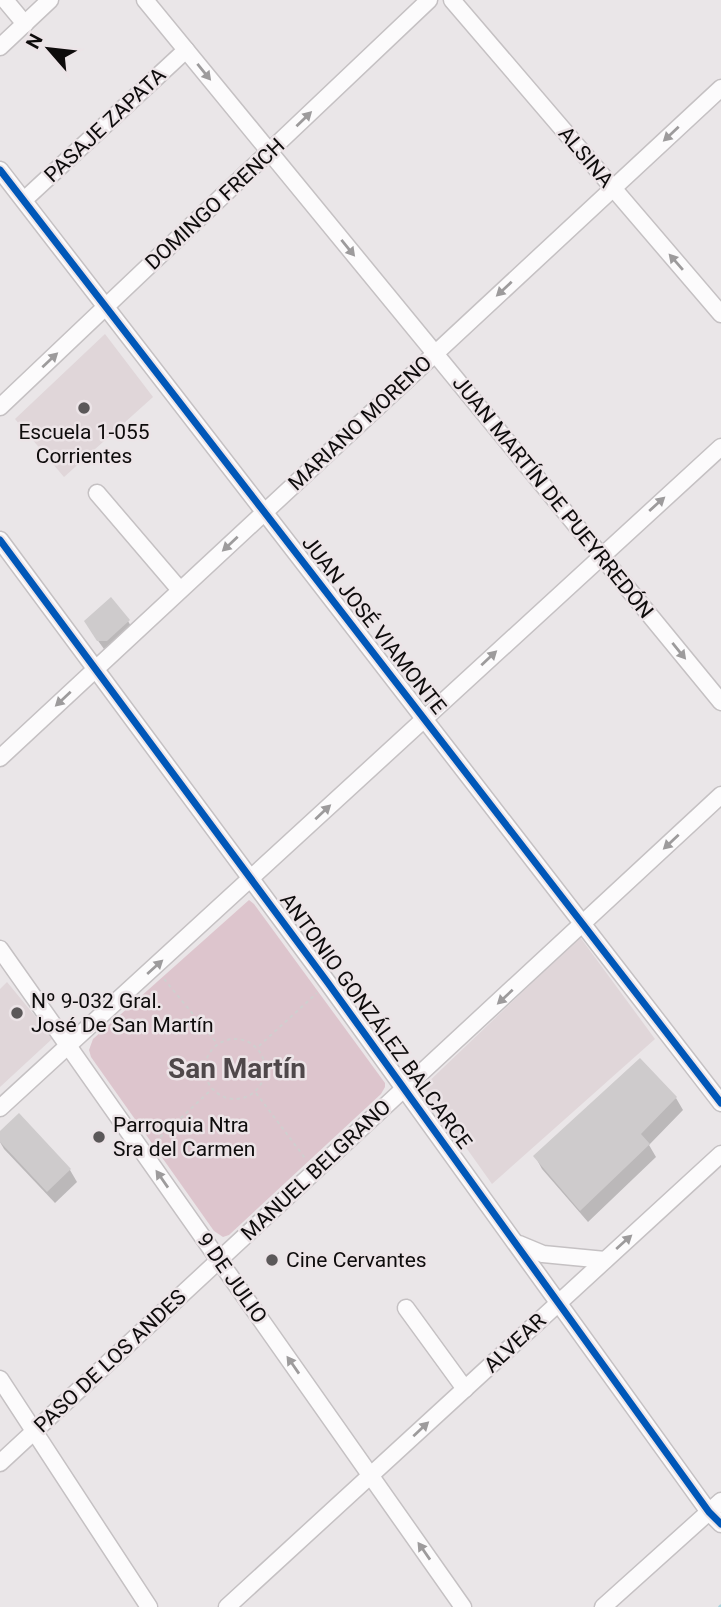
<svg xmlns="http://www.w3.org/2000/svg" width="721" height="1607" viewBox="0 0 721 1607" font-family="Roboto,sans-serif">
<rect width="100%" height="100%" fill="#eae6e8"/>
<g fill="#e0d6d9">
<polygon points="105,334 153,397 64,477 15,419"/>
<polygon points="580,937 655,1039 492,1184 423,1087"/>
<polygon points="7,982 53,1038 0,1087 0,989"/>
</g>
<polygon fill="#ddc5cd" points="249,900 254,904 385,1083 385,1087 381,1094 229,1235 223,1237 214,1231 91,1057 89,1050 93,1039"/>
<g fill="#0003">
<polygon points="128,621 133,630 113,649 104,649 91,631"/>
<polygon points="676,1098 683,1110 649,1145 656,1157 588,1222 542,1169 535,1156"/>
<polygon points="0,1134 70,1170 77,1182 55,1203 4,1149 0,1142"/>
</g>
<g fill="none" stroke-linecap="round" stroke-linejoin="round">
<polyline stroke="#a9d3dc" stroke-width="3.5" points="720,1607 721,1606"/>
</g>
<g fill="#cecbcc">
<polygon points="111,597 130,620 107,641 97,641 84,621"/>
<polygon points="640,1058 677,1097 641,1134 650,1144 580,1211 533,1156"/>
<polygon points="19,1113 71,1169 47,1192 0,1142 0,1131"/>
</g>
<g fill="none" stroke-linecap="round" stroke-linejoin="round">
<g stroke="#c5c1c3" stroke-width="19">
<g id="minor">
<polyline points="5,0 25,24"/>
<polyline points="145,0 721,702"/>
<polyline points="452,0 721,314"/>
<polyline points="0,47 50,0"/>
<polyline points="0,170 721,1103"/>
<polyline points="24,200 186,50"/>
<polyline points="0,407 429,0"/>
<polyline points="97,493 180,590"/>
<polyline points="0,540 328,983 709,1512 721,1524"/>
<polyline points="0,758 721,88"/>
<polyline points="0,949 463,1607"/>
<polyline points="0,1108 721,447"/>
<polyline points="519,1244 543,1254 605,1260"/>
<polyline points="406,1308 465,1389"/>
<polyline points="0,1379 149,1607"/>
<polyline points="0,1463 721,795"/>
<polyline points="227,1607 721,1154"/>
<polyline points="603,1607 721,1501"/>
</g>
</g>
<g stroke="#d0cfcf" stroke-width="2" stroke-dasharray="3.5 3.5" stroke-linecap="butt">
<polyline points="164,979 216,1042"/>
<circle cx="235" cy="1069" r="30"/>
<polyline points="259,1046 317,993"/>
<polyline points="256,1093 305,1158"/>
<polyline points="155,1142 212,1089"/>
</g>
<use href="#minor" stroke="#fcfbfc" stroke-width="16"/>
<g stroke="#ece4e7" stroke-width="11">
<g id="cycleway">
<polyline points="0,170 721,1103"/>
<polyline points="0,540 328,983 709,1512 721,1524"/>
</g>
</g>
<use href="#cycleway" stroke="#0057b8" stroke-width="7"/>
</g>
<defs><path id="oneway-solid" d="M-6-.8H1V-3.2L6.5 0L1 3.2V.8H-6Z" transform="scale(1.75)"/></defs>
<g fill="#9d9b9c">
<use href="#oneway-solid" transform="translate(204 72) rotate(51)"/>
<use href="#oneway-solid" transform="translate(304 119) rotate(-44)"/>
<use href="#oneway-solid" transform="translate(671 134) rotate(137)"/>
<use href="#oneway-solid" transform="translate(348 248) rotate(51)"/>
<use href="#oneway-solid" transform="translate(676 262) rotate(-131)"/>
<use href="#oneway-solid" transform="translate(504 289) rotate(137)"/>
<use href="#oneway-solid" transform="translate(50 360) rotate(-43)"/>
<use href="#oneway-solid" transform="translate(657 504) rotate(-42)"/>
<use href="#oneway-solid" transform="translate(230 544) rotate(137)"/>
<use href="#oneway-solid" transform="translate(679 651) rotate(51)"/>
<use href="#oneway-solid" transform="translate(489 658) rotate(-43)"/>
<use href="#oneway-solid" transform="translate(63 699) rotate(137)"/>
<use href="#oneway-solid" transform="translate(323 812) rotate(-43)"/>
<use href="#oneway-solid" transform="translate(671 842) rotate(137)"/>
<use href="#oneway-solid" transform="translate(155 967) rotate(-42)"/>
<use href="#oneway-solid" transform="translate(505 997) rotate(137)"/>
<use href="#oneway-solid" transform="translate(162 1179) rotate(-125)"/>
<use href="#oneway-solid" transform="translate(624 1242) rotate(-42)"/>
<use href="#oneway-solid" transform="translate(293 1365) rotate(-125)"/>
<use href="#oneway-solid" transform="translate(421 1429) rotate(-43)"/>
<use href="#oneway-solid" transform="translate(424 1551) rotate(-125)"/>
</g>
<g fill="#5b5859" stroke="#ece4e7" stroke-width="2.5">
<circle cx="84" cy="408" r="7"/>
<circle cx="17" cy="1013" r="7"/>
<circle cx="99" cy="1137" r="7"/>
<circle cx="272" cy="1260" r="7"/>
</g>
<g text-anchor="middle" stroke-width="5" stroke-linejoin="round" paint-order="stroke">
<g font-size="21" fill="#0e0c0c" stroke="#ece4e7">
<text transform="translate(105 125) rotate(-43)" y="7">PASAJE ZAPATA</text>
<text transform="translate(586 157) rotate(50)" y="7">ALSINA</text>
<text transform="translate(215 204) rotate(-43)" y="7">DOMINGO FRENCH</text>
<text transform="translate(360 423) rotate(-43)" y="7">MARIANO MORENO</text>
<text transform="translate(553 497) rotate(51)" y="7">JUAN MARTÍN DE PUEYRREDÓN</text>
<text transform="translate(374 625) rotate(52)" y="7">JUAN JOSÉ VIAMONTE</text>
<text transform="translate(376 1021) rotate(54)" y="7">ANTONIO GONZÁLEZ BALCARCE</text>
<text transform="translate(316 1170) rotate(-43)" y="7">MANUEL BELGRANO</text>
<text transform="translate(232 1278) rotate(55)" y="7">9 DE JULIO</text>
<text transform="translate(515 1343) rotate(-43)" y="7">ALVEAR</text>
<text transform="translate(110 1361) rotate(-43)" y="7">PASO DE LOS ANDES</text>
</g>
<g font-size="21" fill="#0e0c0c" stroke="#ece4e7" text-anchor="start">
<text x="84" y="439" text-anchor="middle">Escuela 1-055<tspan x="84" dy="24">Corrientes</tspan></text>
<text x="31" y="1008">Nº 9-032 Gral.<tspan x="31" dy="24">José De San Martín</tspan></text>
<text x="113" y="1132">Parroquia Ntra<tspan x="113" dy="24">Sra del Carmen</tspan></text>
<text x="286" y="1267">Cine Cervantes</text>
</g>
<g font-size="28" font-weight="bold" fill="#4f484a" stroke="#ece4e7">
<text x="237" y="1078">San Martín</text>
</g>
</g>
<g transform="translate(49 49) rotate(298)" stroke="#ece4e7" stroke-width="5" paint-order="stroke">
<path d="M0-5L12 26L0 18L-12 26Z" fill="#0e0c0c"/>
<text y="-10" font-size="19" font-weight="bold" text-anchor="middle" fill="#0e0c0c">N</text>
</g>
</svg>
